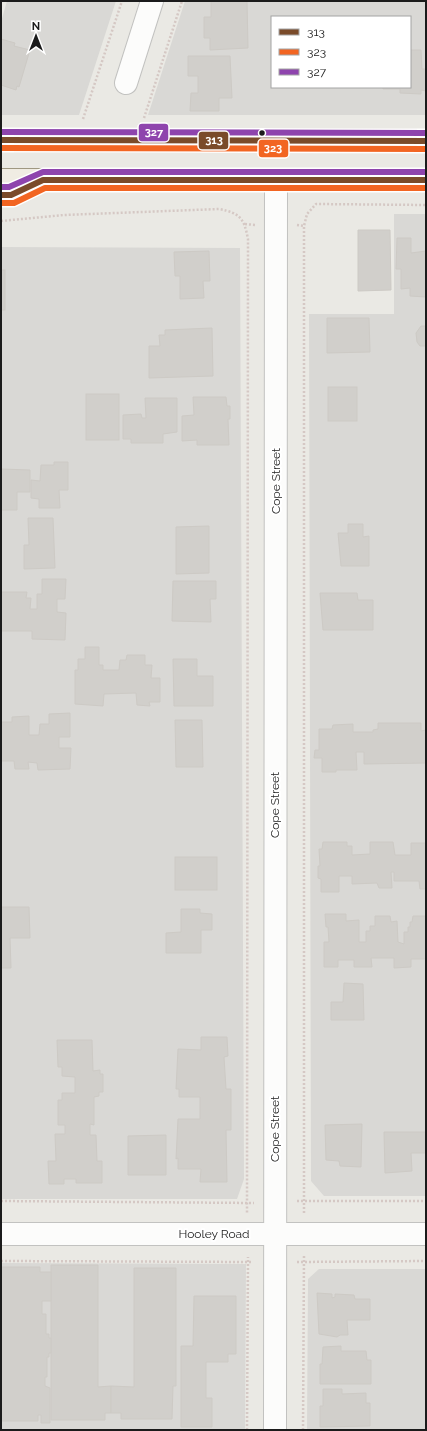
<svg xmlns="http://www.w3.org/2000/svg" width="427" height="1431" viewBox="0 0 427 1431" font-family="Raleway,sans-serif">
<rect width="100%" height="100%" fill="#eae9e4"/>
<g fill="#d9d8d5" fill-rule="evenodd">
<polygon points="7,1 116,1 79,115 1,115 1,22"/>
<path d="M185,1H426V115H148ZM272,17H410V87H272Z"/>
<polygon points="394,214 426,214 426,1196 324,1196 311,1181 309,314 394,314"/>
<polygon points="1,247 240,248 244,1179 237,1199 1,1199"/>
<polygon points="1,1263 246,1264 245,1430 1,1430"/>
<polygon points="319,1269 426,1269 426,1430 307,1430 308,1279"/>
</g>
<g fill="#d1cfcb" stroke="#cdcac5">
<polygon points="211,1 247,1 248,48 210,50 210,38 204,38 204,17 211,17"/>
<polygon points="1,39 15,43 14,46 30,50 19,87 17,86 16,90 1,85"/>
<polygon points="410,50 421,50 422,69 426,69 426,91 421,90 421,94 400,93 400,89 383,89 383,87 410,87"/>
<polygon points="188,56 230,56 232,98 219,98 219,111 190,111 191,93 198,93 198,76 188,76"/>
<polygon points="358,230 390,230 391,290 358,291"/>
<polygon points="397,238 411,238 411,253 426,251 426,297 410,296 410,288 401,289 401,269 396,269"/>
<polygon points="209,251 210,281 203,281 204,298 180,299 180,276 175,276 174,252"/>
<rect x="1" y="270" width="4" height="40"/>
<polygon points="327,318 369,318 370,352 327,353"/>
<polygon points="421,326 426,326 426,352 426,346 420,346 417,342 416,333"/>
<polygon points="212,328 213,376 149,378 149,346 160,346 159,335 165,335 165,330"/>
<rect x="328" y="387" width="29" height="34"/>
<rect x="86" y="394" width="33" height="46"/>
<polygon points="193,397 226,397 227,406 230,406 230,419 228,419 229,445 197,445 197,440 182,441 182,416 194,415"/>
<polygon points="145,398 177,398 177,432 163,434 163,443 131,443 131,439 123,439 123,415 141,414 142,418 146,418"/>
<polygon points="54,462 68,462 68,490 59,490 60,508 39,508 39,499 31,498 31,480 40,481 41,465 54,465"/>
<polygon points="1,469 30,470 30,492 17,492 17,510 1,510"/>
<polygon points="28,518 53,518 55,568 24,569 24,545 29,545"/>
<polygon points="348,524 363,524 363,537 369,536 369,566 341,566 338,533 348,533"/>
<polygon points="209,526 209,573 176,574 176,527"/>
<polygon points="42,579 66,579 65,599 57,599 57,612 66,613 65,640 32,639 32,631 1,631 1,592 27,592 26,598 31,598 30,609 37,609 37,594 42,594"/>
<polygon points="173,581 216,581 216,599 210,599 211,622 172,621"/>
<polygon points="320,593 357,593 358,600 373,600 373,630 323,630"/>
<polygon points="85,647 99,647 99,665 103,665 103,670 119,670 120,660 126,660 127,655 145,655 145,665 152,665 151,678 160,678 160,702 149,702 150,706 137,705 136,693 104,694 103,706 75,704 75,670 78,670 78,659 85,659"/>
<polygon points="173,659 197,659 197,676 213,676 213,706 174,706"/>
<polygon points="70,713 70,737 59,737 59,748 71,748 70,769 38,770 37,763 28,762 29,769 15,769 14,761 1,761 1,722 12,722 12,717 29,716 29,735 39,735 40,724 49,724 49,714"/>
<polygon points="175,720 202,720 203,767 176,767"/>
<polygon points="378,723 421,723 421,731 426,730 426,763 364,764 364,752 356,752 357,770 336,770 336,772 322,772 322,758 314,758 315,750 319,750 319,729 332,729 333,725 353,724 353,732 373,732 373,730 378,729"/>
<polygon points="323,842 347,842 347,846 352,846 352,855 370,854 370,842 393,842 395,855 411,855 411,843 426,843 426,889 420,889 419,881 394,881 394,872 391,872 392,888 379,888 377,883 352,884 352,876 339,876 339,892 321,892 321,879 318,878 318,866 320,866 319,849 322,849"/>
<rect x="175" y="857" width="42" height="33"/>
<polygon points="1,907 29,907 30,938 10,938 11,968 1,968"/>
<polygon points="181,909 200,909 200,913 212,914 212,930 201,930 201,953 166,953 166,933 181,932"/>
<polygon points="325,914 346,914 346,921 359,920 359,942 366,942 366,931 370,931 370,926 375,926 375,916 390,916 391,922 397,921 398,942 404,944 404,932 408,932 408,927 410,927 410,922 412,922 413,916 426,916 426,959 411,959 411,967 394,968 394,958 371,958 372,967 354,967 354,960 338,960 338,967 324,967 324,942 329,942 328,927 326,927"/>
<polygon points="344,983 363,984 364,1020 331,1020 331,1002 343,1002"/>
<polygon points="201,1037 227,1037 228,1056 224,1057 226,1089 231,1089 231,1130 226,1130 227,1182 200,1182 201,1169 178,1169 178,1158 176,1159 178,1119 200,1119 200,1097 179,1097 179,1089 176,1089 178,1049 201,1050"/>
<polygon points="57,1040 92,1040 93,1071 100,1070 100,1074 103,1074 103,1092 99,1092 99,1096 94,1097 94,1125 90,1124 90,1135 96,1135 97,1161 102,1161 102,1183 76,1183 76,1179 64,1179 64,1184 49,1184 48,1161 56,1161 55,1134 65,1134 65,1125 58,1125 58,1100 62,1100 62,1093 75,1093 75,1077 62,1076 62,1067 58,1067"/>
<polygon points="362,1124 361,1167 340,1166 339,1161 326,1160 325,1125"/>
<polygon points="384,1132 426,1132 426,1153 411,1153 412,1171 385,1173"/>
<polygon points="166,1135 166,1175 128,1175 128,1136"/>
<polygon points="51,1265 98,1265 98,1387 111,1386 111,1413 105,1413 105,1420 51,1420"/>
<polygon points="1,1267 40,1267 40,1272 51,1272 51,1301 42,1301 42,1314 46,1314 46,1334 49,1334 49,1338 51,1338 51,1353 49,1353 49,1357 47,1357 47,1377 45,1377 45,1386 50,1388 50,1423 41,1423 41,1415 38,1415 38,1421 1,1421"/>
<polygon points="134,1268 176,1268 176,1386 173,1386 172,1419 121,1419 121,1413 111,1413 111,1386 134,1387"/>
<polygon points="317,1293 332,1294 332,1298 335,1297 335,1294 354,1295 355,1299 370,1299 370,1320 347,1320 348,1335 340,1335 337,1337 319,1334"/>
<polygon points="194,1296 236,1296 236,1354 228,1354 228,1362 206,1362 206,1398 212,1398 212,1427 181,1427 181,1346 193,1346"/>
<polygon points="341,1346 341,1351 366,1351 367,1360 371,1360 371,1384 320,1384 320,1364 322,1364 323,1347"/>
<polygon points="323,1389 342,1389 342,1394 366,1393 366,1403 370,1403 370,1426 320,1427 320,1406 323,1406"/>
</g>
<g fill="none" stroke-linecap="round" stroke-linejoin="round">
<g stroke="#c2c2c0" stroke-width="24">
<g id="minor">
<polyline points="126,83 152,1"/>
<polyline points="1,1234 426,1234"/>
<polyline points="275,1430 276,180"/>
</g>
</g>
<g stroke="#9f9882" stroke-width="24">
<g id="primary">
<polyline points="1,140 426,141"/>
<polyline points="1,180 426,180"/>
</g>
</g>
<g stroke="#d5c8c4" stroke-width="2.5" stroke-dasharray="2 2" stroke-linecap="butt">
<polyline points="144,118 182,1"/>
<polyline points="83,119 122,1"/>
<path d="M1,221L64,215L219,209C240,213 244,218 248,239L247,1213"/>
<polyline points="245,224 255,225"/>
<polyline points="297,225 304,226 307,214 316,204 426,205"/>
<polyline points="1,1201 254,1203"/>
<polyline points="297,1201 426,1201"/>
<polyline points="304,1213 304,226"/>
<polyline points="1,1261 253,1262"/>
<polyline points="297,1262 426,1261"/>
<polyline points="247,1430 248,1257"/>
<polyline points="303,1430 304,1255"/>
</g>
<use href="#minor" stroke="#fcfcfb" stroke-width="22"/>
<use href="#primary" stroke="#f0ece3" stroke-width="22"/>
<g stroke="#fff" stroke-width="9">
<g id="bus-1">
<polyline points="1,140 426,141"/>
<polyline points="1,195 11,195 43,180 426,180"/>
</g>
</g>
<g stroke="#fff" stroke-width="9">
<g id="bus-2">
<polyline points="1,148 426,149"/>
<polyline points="1,203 14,203 45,188 426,188"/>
</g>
</g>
<g stroke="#fff" stroke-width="9">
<g id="bus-3">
<polyline points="1,132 426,133"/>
<polyline points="1,187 9,187 43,172 426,172"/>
</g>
</g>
<use href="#bus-1" stroke="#7a4b2a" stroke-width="6"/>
<use href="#bus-2" stroke="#f26522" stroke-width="6"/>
<use href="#bus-3" stroke="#8e44ad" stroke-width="6"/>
</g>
<circle fill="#1b1b1b" stroke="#fff" stroke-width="1.5" cx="262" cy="133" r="3.5"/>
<g text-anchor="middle" stroke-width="4" stroke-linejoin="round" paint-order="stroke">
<g font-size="12" fill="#1b1b1b" stroke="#fff">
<text transform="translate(276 481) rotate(-90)" y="4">Cope Street</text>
<text transform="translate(275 805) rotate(-90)" y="4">Cope Street</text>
<text transform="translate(275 1129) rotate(-90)" y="4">Cope Street</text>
<text x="214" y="1238">Hooley Road</text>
</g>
</g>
<g stroke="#fff" stroke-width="1.5">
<rect x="138" y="123" width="31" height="19" rx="4" fill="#8e44ad"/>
<rect x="198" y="131" width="31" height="19" rx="4" fill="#7a4b2a"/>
<rect x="258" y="139" width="31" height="19" rx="4" fill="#f26522"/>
</g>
<g font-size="11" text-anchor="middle" font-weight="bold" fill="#fff">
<text x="154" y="136">327</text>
<text x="214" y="144">313</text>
<text x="273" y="152">323</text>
</g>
<rect width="427" height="1431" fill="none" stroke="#1b1b1b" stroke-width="4"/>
<rect x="271" y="16" width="140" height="72" fill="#ffffff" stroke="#a4a4a4"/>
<rect x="279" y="29" width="20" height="6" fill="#7a4b2a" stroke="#a4a4a4"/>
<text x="307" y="36" font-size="12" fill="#1b1b1b">313</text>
<rect x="279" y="49" width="20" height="6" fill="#f26522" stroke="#a4a4a4"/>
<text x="307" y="56" font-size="12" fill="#1b1b1b">323</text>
<rect x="279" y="69" width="20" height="6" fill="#8e44ad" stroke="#a4a4a4"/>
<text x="307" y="76" font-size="12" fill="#1b1b1b">327</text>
<g transform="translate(36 36)" stroke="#ffffff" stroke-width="3" paint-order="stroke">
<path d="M0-3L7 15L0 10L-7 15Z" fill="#1b1b1b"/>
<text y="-6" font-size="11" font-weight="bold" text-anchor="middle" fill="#1b1b1b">N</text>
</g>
</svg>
